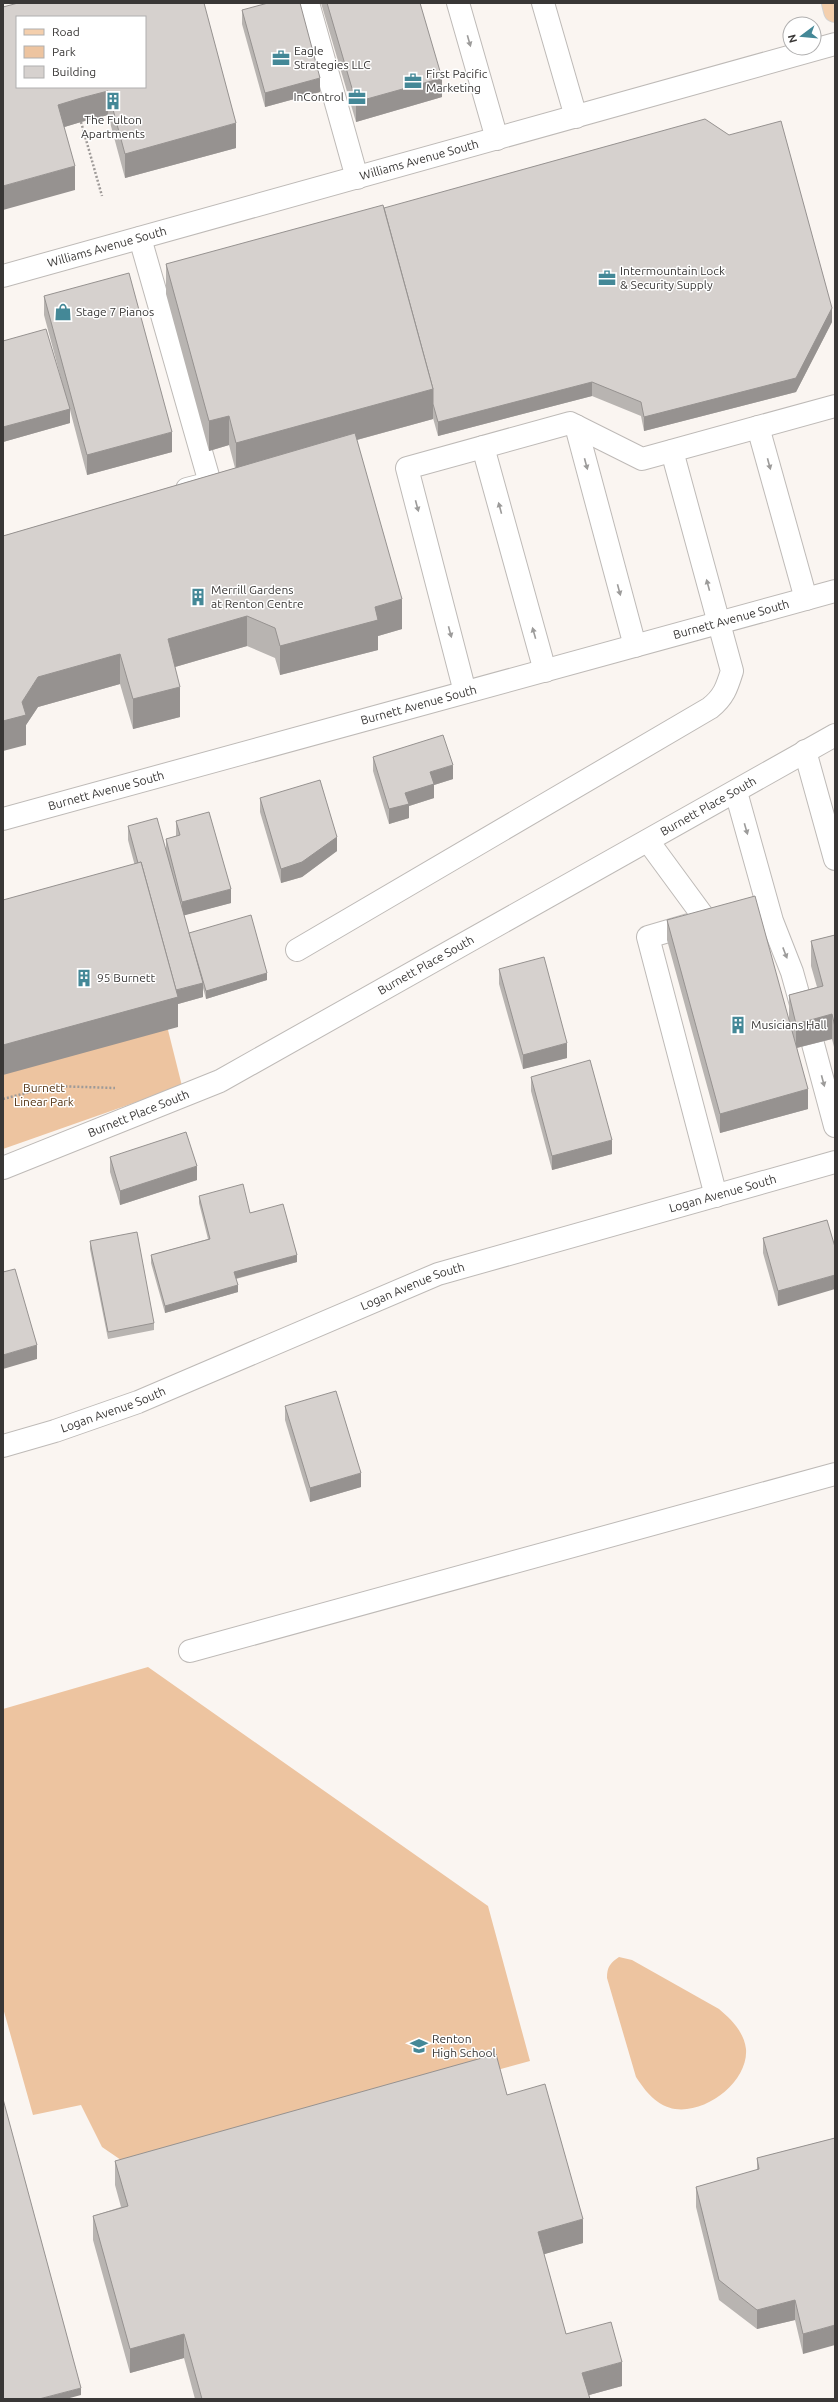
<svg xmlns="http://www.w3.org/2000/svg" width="838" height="2402" viewBox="0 0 838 2402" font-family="Ubuntu,sans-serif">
<rect width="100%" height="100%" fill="#faf5f1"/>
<g fill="#edc4a0">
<polygon points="166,1022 182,1086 3,1149 3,1067"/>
<polygon points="148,1667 488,1906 530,2061 179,2156 121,2160 102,2147 81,2105 33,2115 3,2008 3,1709"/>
<path d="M619,1957L632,1960L719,2009C731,2019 744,2032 746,2049C749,2087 690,2126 658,2102C649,2096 642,2086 636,2077L607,1978C607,1967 610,1963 619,1957Z"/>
</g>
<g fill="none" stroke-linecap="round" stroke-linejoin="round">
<g stroke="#bebab7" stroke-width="24">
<g id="minor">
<polyline points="308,3 357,178"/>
<polyline points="458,3 497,139"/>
<polyline points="543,3 576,117"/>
<polyline points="140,238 210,483 187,489"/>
<path id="s1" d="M3,276L835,44"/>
<polyline points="576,426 635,646"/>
<polyline points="758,427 806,599"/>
<polyline points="483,447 545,671"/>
<polyline points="465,692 407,468 570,423 642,459 835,406"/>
<polyline points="805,751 835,859"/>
<polyline points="736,792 772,921 792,972 804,1015"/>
<path id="s2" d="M3,819L835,591"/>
<polyline points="648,841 706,920 648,937 716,1196"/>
<path d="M297,950L710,708C724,697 727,687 732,671L672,451"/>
<polyline points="813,1044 835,1126"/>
<path id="s3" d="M3,1168L220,1081L835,735"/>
<path id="s4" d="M3,1446L55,1431L138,1402L438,1274L835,1162"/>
<polyline points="190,1651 835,1474"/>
</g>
</g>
<g stroke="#d3d3d3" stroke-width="24">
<polyline id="major" points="833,3 835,11"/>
</g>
<g stroke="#9e9a98" stroke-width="2.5" stroke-dasharray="2 2" stroke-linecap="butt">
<polyline points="81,122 102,196"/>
<polyline points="3,1099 54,1086 115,1088"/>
</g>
<use href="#minor" stroke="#fff" stroke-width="22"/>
<use href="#major" stroke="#f4cfad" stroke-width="22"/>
</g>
<g fill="#b8b4b1">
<polygon points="321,3 420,3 442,97 356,122"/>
<polygon points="3,7 236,148 125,178 108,115 81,122 64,127 75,190"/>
<polygon points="242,10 320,92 265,107 242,24"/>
<polygon points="384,208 832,322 796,392 644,431 641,416 592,396 438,436 433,418 433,419 357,440 402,629 378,636 378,650 280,675 275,658 247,646 175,667 180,717 133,729 120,684 38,707 26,725 26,745 3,536 235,468 229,445 209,451 166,294 166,264"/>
<polygon points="44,296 172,452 87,475 70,410 70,423 3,442 3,341 66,397 44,315"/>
<polygon points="373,757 453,779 434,785 434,798 409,806 409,818 389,824 373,771"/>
<polygon points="260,798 337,851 302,877 281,883 260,812"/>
<polygon points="176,821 231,903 184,915 189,934 267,980 206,999 203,988 203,997 178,1004 178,1027 128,840 128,826 166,849 166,839 176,836"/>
<polygon points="667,920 789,1019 789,995 817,987 811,966 811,941 835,935 835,1051 832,1039 797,1048 808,1109 720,1133 667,940"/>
<polygon points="499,969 567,1058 523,1069 499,984"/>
<polygon points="531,1077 612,1154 552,1170 531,1091"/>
<polygon points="110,1157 197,1180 120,1205 110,1172"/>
<polygon points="199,1196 297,1262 236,1279 238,1292 165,1313 151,1263 151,1255 208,1239 199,1203"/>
<polygon points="827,1220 778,1306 763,1253 763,1238"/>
<polygon points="90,1241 154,1323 154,1330 108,1339 90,1249"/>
<polygon points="285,1406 361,1487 310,1502 285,1420"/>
<polygon points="507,2095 583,2243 544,2254 566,2334 622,2386 589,2395 590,2399 195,2399 184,2358 130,2373 93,2240 93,2216 121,2207 115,2185 115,2161"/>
<polygon points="835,2138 803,2354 795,2320 757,2329 719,2300 696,2207 696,2187 757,2170 757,2158"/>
</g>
<g fill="#969290">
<polygon points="320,78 320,92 265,107 265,93"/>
<polygon points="442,78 442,97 356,122 356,102"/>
<polygon points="108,91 108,115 81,122 58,129 58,105 81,98"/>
<polygon points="236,123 236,148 125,178 125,154"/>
<polygon points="75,166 75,190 3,210 3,186"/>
<polygon points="832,308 832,322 796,392 644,431 644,417"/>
<polygon points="592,382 592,396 438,436 438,422"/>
<polygon points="433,389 433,419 236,473 236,443"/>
<polygon points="70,409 70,423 3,442 3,427"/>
<polygon points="229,416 229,445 209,451 209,421"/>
<polygon points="172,432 172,452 87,475 87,455"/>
<polygon points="402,599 402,629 378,636 378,650 280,675 280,646 375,607"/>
<polygon points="247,616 247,646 168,669 168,639"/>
<polygon points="120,654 120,684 38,707 26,725 26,745 3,751 3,721 22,702 38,677"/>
<polygon points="180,687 180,717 133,729 133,699"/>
<polygon points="453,765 453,779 434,785 434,798 409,806 409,818 389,824 389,809 405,793 430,772"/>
<polygon points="337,837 337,851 302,877 281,883 281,869"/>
<polygon points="231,889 231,903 182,916 182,902"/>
<polygon points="267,973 267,980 206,999 206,991"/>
<polygon points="203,983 203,997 178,1004 178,1027 3,1075 3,1045 174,991"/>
<polygon points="832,1014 832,1039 796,1048 796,1024"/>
<polygon points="567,1043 567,1058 523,1069 523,1055"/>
<polygon points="808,1089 808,1109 720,1133 720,1114"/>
<polygon points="612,1140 612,1154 552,1170 552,1156"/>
<polygon points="197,1166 197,1180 120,1205 120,1191"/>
<polygon points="297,1255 297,1262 234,1279 234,1272"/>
<polygon points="835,1275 835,1289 778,1306 778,1291"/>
<polygon points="238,1285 238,1292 165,1313 165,1306"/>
<polygon points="37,1345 37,1359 3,1369 3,1355"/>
<polygon points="361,1473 361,1487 310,1502 310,1488"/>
<polygon points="583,2219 583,2243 538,2256 538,2232"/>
<polygon points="795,2300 795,2320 757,2329 757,2310"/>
<polygon points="835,2325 835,2345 803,2354 803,2334"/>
<polygon points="184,2334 184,2358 130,2373 130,2349"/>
<polygon points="622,2362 622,2386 582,2397 582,2373"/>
<polygon points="81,2388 81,2395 66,2399 39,2399"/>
</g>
<g fill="#d6d1ce" stroke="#969290" fill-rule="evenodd">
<path d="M18,3H204L236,123L125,154L108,91L81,98L58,105L75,166L3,186V7ZM17,17H145V87H17Z"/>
<polygon points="268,3 300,3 320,78 265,93 242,10"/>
<polygon points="327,3 420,3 442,78 356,102"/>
<polygon points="705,119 729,135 781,121 832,308 796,378 644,417 641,402 592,382 438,422 433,404 433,389 384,208"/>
<polygon points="383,205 433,389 236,443 229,416 209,421 166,264"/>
<polygon points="129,273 172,432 87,455 44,296"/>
<polygon points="46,329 70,409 3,427 3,341"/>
<polygon points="355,433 402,599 375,607 378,620 280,646 275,628 247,616 168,639 180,687 133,699 120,654 38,677 22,702 26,715 3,721 3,536"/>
<polygon points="443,735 453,765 430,772 434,784 405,793 409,804 389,809 373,757"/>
<polygon points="320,780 337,837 302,862 281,869 260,798"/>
<polygon points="209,812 231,889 182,902 166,839 180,835 176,821"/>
<polygon points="157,818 203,983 176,990 141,862 138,863 128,826"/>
<polygon points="141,862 178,997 3,1045 3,900"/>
<polygon points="755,896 808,1089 720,1114 667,920"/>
<polygon points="251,915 267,973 206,991 189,933"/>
<polygon points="835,935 835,1027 832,1014 796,1024 789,995 823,986 811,941"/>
<polygon points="544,957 567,1043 523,1055 499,969"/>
<polygon points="590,1060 612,1140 552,1156 531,1077"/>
<polygon points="186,1132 197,1166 120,1191 110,1157"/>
<polygon points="243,1184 250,1213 283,1204 297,1255 234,1272 238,1285 165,1306 151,1255 210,1239 199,1196"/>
<polygon points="827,1220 835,1247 835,1275 778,1291 763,1238"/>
<polygon points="137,1232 154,1323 108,1332 90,1241"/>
<polygon points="15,1269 37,1345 3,1355 3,1272"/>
<polygon points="336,1391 361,1473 310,1488 285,1406"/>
<polygon points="496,2054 507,2095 545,2084 583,2219 538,2232 566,2334 611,2322 622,2362 582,2373 590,2399 202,2399 184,2334 130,2349 93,2216 128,2206 115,2161"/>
<polygon points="3,2099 81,2388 39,2399 3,2399"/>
<polygon points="835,2138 835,2325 803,2334 795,2300 757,2310 719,2280 696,2187 759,2169 757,2158"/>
</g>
<defs><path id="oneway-solid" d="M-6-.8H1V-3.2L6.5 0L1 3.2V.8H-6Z"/></defs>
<g fill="#9c9b9a">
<use href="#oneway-solid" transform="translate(469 41) rotate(74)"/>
<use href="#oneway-solid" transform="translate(586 464) rotate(75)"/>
<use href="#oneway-solid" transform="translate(769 464) rotate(75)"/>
<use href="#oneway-solid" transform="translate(417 506) rotate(75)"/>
<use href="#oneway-solid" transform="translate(500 508) rotate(-105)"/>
<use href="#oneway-solid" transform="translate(708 585) rotate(-105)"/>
<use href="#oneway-solid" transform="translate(619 590) rotate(75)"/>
<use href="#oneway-solid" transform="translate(450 632) rotate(75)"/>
<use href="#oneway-solid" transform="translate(534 633) rotate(-106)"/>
<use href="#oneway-solid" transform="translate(746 829) rotate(74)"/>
<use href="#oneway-solid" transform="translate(785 953) rotate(69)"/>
<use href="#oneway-solid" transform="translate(823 1081) rotate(75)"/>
</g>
<defs>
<g id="office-bare" transform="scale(1.38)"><path d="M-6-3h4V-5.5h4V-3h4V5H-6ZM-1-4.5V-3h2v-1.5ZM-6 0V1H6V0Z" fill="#448897" stroke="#fff" stroke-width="2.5" paint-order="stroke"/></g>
<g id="building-bare" transform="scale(1.38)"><path d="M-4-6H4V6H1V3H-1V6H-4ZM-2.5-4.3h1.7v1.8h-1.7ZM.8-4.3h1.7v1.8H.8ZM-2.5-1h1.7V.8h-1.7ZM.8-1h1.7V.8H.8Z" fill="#448897" stroke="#fff" stroke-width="2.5" paint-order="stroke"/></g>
<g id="shop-bare" transform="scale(1.38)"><path d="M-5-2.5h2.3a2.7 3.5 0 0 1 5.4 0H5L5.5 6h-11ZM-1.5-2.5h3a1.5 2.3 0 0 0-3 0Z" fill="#448897" stroke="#fff" stroke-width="2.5" paint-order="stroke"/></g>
<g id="school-bare" transform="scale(1.38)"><path d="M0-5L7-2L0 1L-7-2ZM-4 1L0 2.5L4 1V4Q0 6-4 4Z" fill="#448897" stroke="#fff" stroke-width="2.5" paint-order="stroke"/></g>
</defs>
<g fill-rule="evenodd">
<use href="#office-bare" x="281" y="58"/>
<use href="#office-bare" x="413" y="81"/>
<use href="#office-bare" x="357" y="97"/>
<use href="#building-bare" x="113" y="101"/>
<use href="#office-bare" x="607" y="278"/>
<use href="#shop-bare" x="63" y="312"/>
<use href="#building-bare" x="198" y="597"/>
<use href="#building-bare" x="84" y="978"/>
<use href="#building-bare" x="738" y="1025"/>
<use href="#school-bare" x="419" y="2046"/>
</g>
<g text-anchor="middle" stroke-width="3" stroke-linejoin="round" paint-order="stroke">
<g font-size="12" fill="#393736" stroke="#fff" text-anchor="start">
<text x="294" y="55">Eagle<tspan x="294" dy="14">Strategies LLC</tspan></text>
<text x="426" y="78">First Pacific<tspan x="426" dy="14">Marketing</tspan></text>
<text x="344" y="101" text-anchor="end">InControl</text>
<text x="113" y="124" text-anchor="middle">The Fulton<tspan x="113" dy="14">Apartments</tspan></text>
<text x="620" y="275">Intermountain Lock<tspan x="620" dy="14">&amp; Security Supply</tspan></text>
<text x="76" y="316">Stage 7 Pianos</text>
<text x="211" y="594">Merrill Gardens<tspan x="211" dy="14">at Renton Centre</tspan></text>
<text x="97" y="982">95 Burnett</text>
<text x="751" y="1029">Musicians Hall</text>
<text x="432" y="2043">Renton<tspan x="432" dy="14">High School</tspan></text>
</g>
<g font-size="12" fill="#393736" stroke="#fff">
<text dy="4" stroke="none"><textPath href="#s1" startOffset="432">Williams Avenue South</textPath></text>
<text dy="4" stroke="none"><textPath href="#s1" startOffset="108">Williams Avenue South</textPath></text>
<text dy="4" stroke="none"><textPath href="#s2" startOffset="755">Burnett Avenue South</textPath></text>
<text dy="4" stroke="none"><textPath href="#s2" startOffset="431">Burnett Avenue South</textPath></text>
<text dy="4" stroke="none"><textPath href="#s2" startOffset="107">Burnett Avenue South</textPath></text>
<text dy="4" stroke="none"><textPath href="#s3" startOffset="794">Burnett Place South</textPath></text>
<text dy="4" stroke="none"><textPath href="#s3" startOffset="470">Burnett Place South</textPath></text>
<text dy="4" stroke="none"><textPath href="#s3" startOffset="146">Burnett Place South</textPath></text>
<text dy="4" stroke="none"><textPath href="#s4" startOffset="764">Logan Avenue South</textPath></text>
<text dy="4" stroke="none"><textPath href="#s4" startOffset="440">Logan Avenue South</textPath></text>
<text dy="4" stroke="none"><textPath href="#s4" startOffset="116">Logan Avenue South</textPath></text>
</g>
<g font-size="12" fill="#553413" stroke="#fff">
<text x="44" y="1092">Burnett<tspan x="44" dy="14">Linear Park</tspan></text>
</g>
</g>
<rect width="838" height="2402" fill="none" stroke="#393736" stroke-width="8"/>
<rect x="16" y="16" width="130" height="72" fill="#ffffff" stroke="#b0afaf"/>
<rect x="24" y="29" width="20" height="6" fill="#f4cfad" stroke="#b0afaf"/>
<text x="52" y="36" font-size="12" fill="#393736">Road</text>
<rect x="24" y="46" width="20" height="12" fill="#edc4a0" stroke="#b0afaf"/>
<text x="52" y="56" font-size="12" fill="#393736">Park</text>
<rect x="24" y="66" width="20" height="12" fill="#d6d1ce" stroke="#b0afaf"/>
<text x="52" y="76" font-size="12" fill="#393736">Building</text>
<g transform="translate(802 36) rotate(254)"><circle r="19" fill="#ffffff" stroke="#b0afaf"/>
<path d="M0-3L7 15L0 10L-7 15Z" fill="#448897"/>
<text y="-6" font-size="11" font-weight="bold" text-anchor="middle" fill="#393736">N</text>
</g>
</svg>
